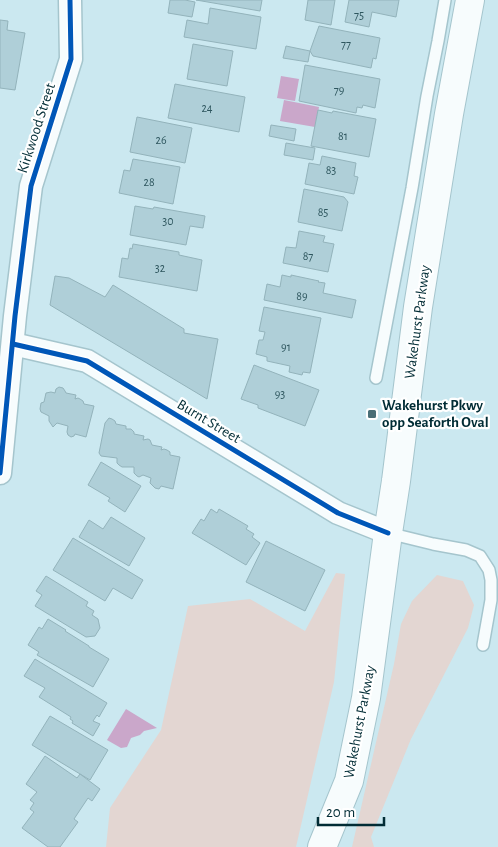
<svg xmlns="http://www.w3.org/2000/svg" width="498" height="847" viewBox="0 0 498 847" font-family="'Alegreya Sans',sans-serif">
<rect width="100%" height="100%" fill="#cbe8f0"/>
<g fill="#e3d6d2">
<polygon points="336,573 345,574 334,682 296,847 106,847 110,808 161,730 188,606 250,599 305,631"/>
<polygon points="437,575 463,581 474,605 468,628 411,739 371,837 374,847 352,847 394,664 401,624 412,601"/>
</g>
<g fill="#caa7ca">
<polygon points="281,76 299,79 295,101 277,98"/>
<polygon points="284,100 319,107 315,127 280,121"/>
<polygon points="126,709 157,728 144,731 140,735 131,738 127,747 121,748 107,740"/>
</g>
<g fill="#afcfd8" stroke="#93b3bb">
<polygon points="170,0 185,0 195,2 192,17 168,13"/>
<polygon points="196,0 262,0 260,11"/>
<polygon points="308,0 335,0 331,25 305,20"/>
<polygon points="349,0 399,0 396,17 372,12 369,27 345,22"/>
<polygon points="210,8 261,17 256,49 184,37 187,20 208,24"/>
<polygon points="0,20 8,21 7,30 25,33 15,90 0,88"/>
<polygon points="319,26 380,38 376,59 373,58 371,68 313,56 310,51"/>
<polygon points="193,44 233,51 227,86 187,79"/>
<polygon points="286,46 310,51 308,62 283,58"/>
<polygon points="305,65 380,79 375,108 363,105 362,108 357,107 356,113 299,101"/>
<polygon points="175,84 245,97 239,132 168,118"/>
<polygon points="318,110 332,113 333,111 376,119 369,157 311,146"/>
<polygon points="137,117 192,128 185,163 130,152"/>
<polygon points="271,125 296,129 294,141 269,136"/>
<polygon points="286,143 315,148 313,160 284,155"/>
<polygon points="322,156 356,163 354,176 358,177 354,194 305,184 309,163 320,165"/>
<polygon points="133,159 180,167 173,204 119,193 124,170 130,171"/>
<polygon points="304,189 344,197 348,202 342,231 298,222"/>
<polygon points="135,206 153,209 154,207 205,216 203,228 190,226 186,245 130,235"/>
<polygon points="299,231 325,236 323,242 334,244 328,272 283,263 286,247 296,248"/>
<polygon points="133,244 179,252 179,255 202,260 197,291 119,277 122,258 128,259 130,248 132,249"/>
<polygon points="282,275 291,277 291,275 319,281 318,282 325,283 323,293 356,300 352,318 264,300 267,284 280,287"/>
<polygon points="55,276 69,278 105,297 113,285 184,329 184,333 218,339 207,399 50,305"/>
<polygon points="264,307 321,318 310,373 303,372 302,375 289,372 290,366 267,361 267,357 256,354 259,340 263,340 265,332 259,331"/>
<polygon points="254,365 319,390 305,426 258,408 258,405 241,399"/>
<polygon points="59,387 63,388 65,391 66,393 76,395 75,399 78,398 80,399 83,401 84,404 94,406 86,437 75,434 74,436 71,437 68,435 67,432 68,426 57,423 53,427 49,421 49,416 41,412 40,409 41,403 44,402 46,393 51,392 55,393 56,389"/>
<polygon points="109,418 112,419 115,421 116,424 126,426 126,429 131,429 134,432 134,434 144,436 143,440 148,439 150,440 152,445 162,447 161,450 164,449 167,450 170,452 170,455 180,457 173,489 161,486 159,489 155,488 150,483 151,478 143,475 139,477 137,476 134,473 134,467 122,467 119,465 117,463 117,458 101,456 99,453 105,423"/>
<polygon points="101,462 141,486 125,512 108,501 110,498 88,485"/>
<polygon points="211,509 217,513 219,509 248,526 246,529 254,534 252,537 260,543 246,565 192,533 201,519 204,521"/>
<polygon points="111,517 145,538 129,566 79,537 89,520 103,529"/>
<polygon points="73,538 143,580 132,599 113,588 105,601 53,570"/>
<polygon points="266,541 325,570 305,611 246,582"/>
<polygon points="46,576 88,602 86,606 94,611 92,615 98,619 100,628 95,636 86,637 35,606 42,595 36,591"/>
<polygon points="48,619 66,630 65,631 89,646 89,647 109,659 93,687 37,655 39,652 28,645 39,627 42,629"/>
<polygon points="35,659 107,703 99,717 97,715 93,721 100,724 93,736 72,723 73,721 70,719 71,717 39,697 45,688 24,676"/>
<polygon points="50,716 108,750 90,780 32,745"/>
<polygon points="45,756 77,778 80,774 100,789 92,801 88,798 74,819 78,822 60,847 48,847 22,828 34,812 30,809 34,803 30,800 37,792 26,784"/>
</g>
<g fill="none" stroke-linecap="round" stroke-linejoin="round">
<g stroke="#a5c5cd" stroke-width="14">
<g id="lane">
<polyline points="376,378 412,188 427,96 438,41 445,0"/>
<polyline points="388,533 433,544 466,550 480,556 489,570 491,580 491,600 483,645"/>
</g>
</g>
<g stroke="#a5c5cd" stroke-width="25">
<g id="street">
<polyline points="13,344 87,361 338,513 388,533"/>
<polyline points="0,473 15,316 31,186 71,59 70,0"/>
</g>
</g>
<g stroke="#a5c5cd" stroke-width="30">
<polyline id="primary" points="322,847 349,781 366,698 388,533 396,481 418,307 449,114 470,0"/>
</g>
<use href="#lane" stroke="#f7fcfd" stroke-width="11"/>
<use href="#street" stroke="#f7fcfd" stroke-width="22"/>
<use href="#primary" stroke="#f7fcfd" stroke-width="28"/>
<g stroke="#fff" stroke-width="8">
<g id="cycleway">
<polyline points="13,344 87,361 338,513 388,533"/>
<polyline points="0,473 15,316 31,186 71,59 70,0"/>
</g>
</g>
<use href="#cycleway" stroke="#0057b8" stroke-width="5"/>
</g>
<rect fill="#486e76" stroke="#fff" stroke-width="2" x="367" y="409" width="10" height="10" rx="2.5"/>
<g text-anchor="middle" stroke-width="4.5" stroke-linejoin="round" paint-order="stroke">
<g font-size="12" fill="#2e565e">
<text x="359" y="19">75</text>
<text x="346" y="48">77</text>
<text x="339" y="94">79</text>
<text x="207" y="112">24</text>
<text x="343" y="140">81</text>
<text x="161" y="144">26</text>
<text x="331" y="174">83</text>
<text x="149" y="186">28</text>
<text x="323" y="216">85</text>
<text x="168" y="225">30</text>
<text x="308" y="260">87</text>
<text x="160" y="272">32</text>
<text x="302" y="300">89</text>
<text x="286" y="351">91</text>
<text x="280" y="398">93</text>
</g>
<g font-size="15" fill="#012c35" stroke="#fff">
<text transform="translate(36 128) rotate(-72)" y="5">Kirkwood Street</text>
<text transform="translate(417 322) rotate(-82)" y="5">Wakehurst Parkway</text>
<text transform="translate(209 421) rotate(31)" y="5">Burnt Street</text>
<text transform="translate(359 722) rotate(-79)" y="5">Wakehurst Parkway</text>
</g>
<g font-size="15" font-weight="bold" fill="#012c35" stroke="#fff" text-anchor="start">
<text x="382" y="410">Wakehurst Pkwy<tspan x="382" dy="17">opp Seaforth Oval</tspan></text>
</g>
</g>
<path d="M318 817v8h66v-8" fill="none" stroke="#012c35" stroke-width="2.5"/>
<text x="326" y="817" font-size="15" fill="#012c35" stroke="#ffffff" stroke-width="4" paint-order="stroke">20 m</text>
</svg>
